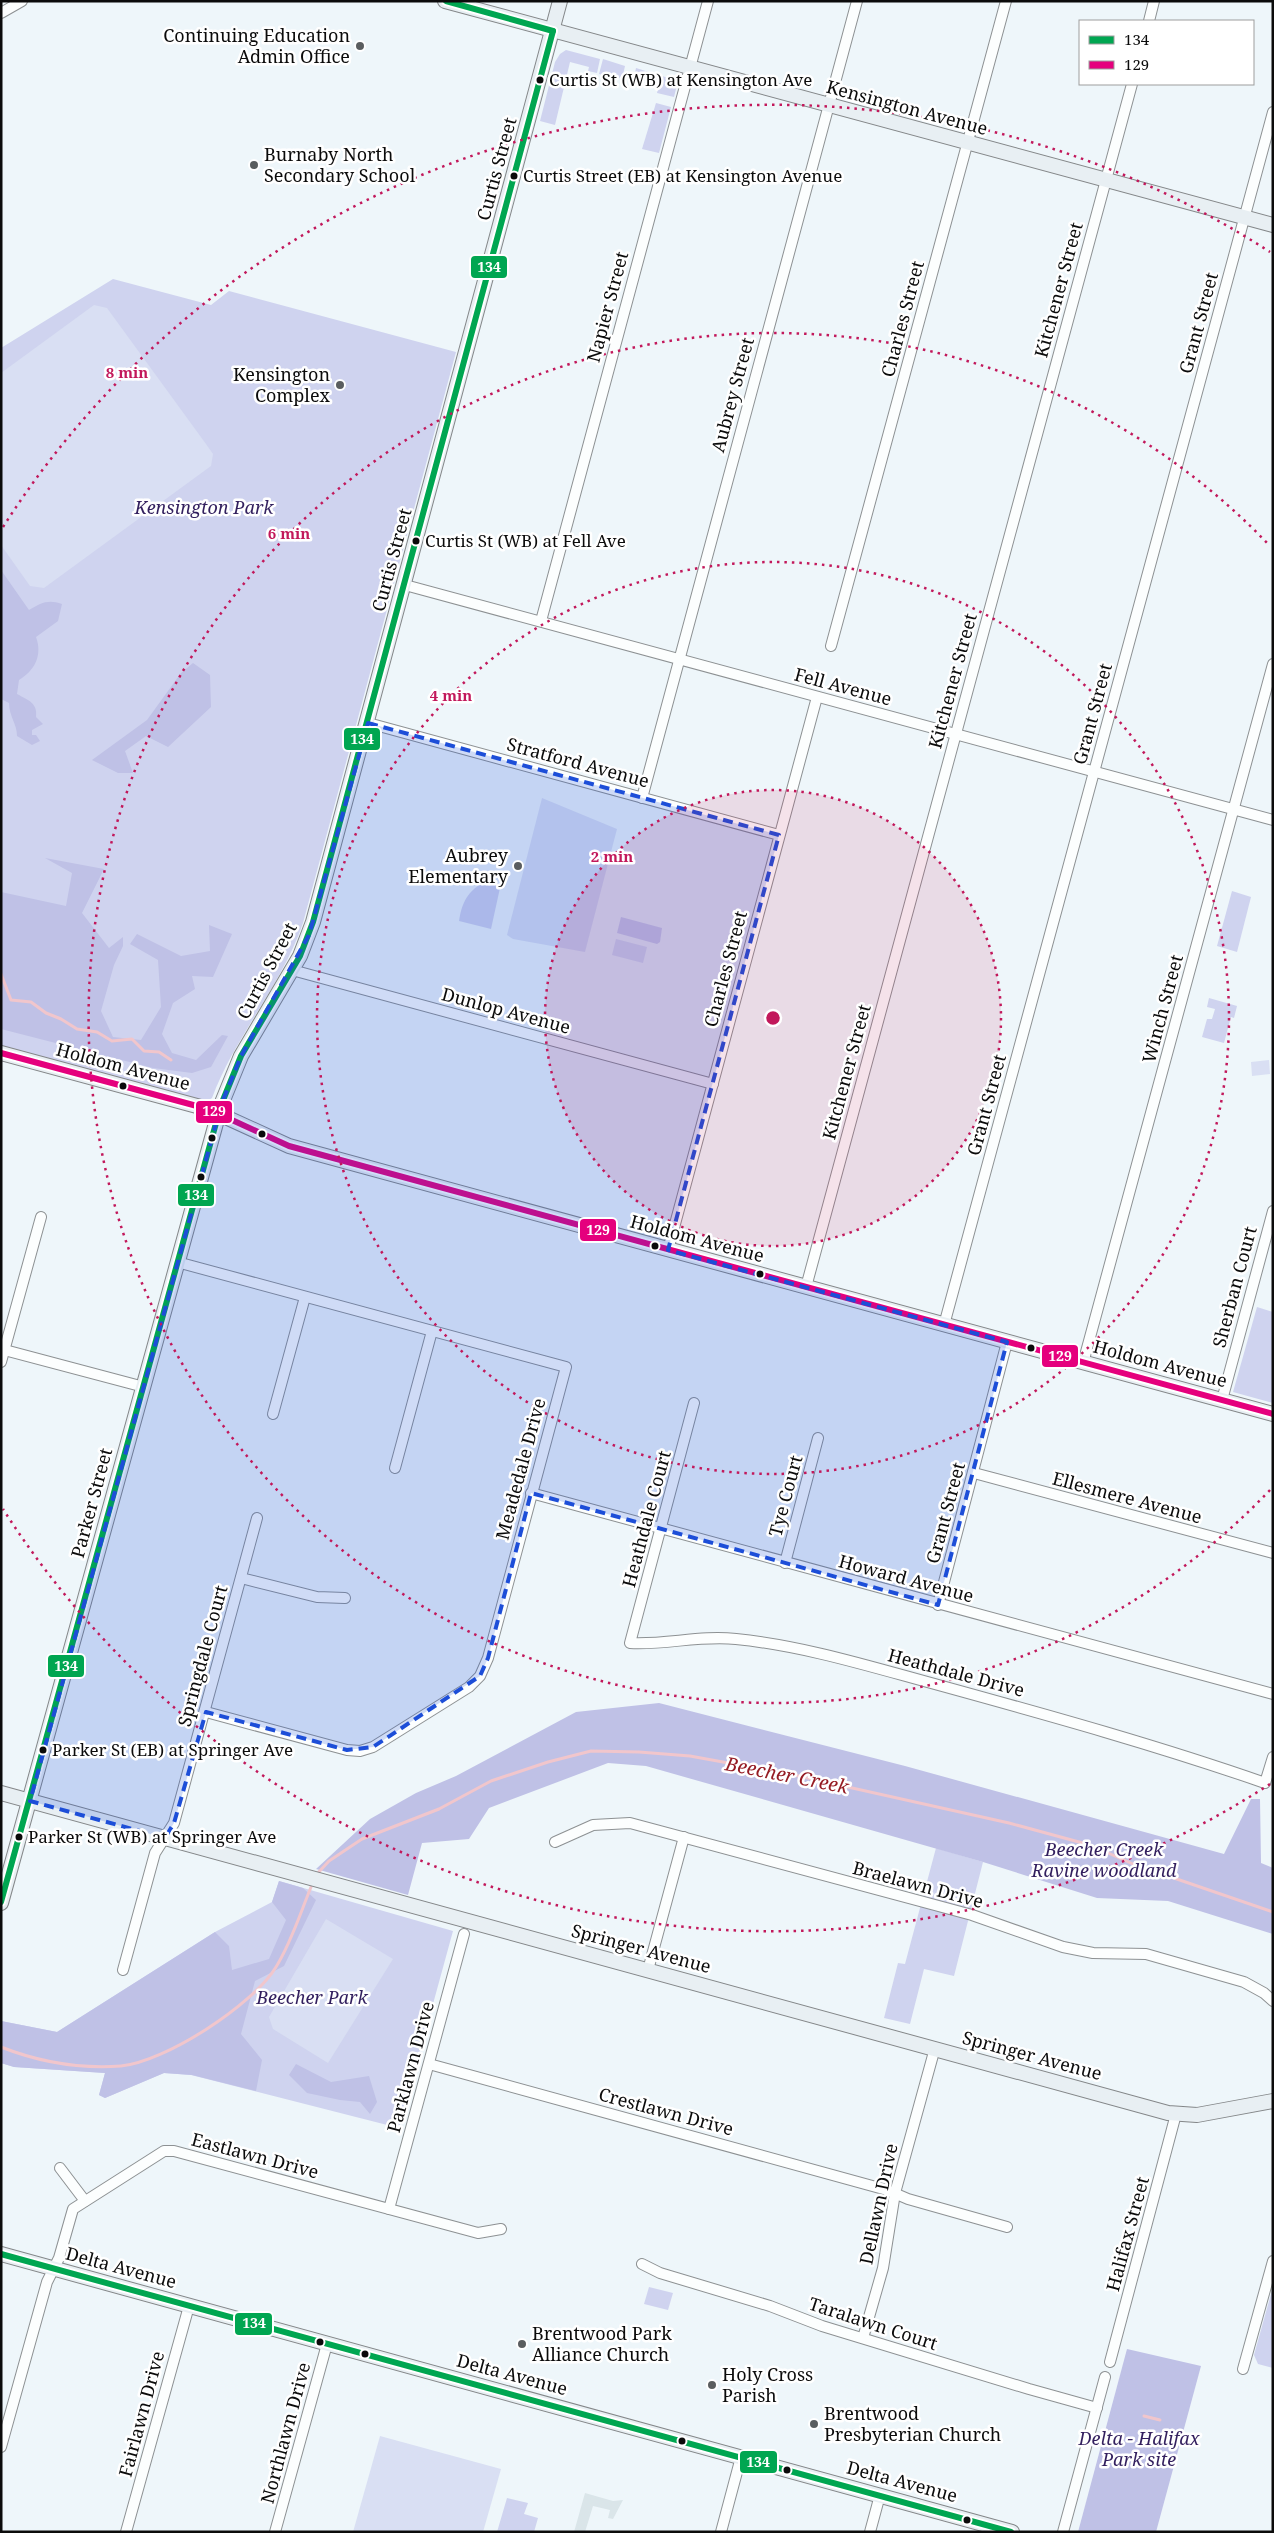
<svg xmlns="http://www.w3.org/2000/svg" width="1274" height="2533" viewBox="0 0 1274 2533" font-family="'Noto Serif',serif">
<rect width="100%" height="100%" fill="#eef6fa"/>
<g fill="#cfd3ef">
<polygon points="566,50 600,59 597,73 588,71 589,67 570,62 555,125 540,121 555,62 560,54"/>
<polygon points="603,59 625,66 623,75 618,79 599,74"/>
<polygon points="636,68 678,81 674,97 657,93 659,85 634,78"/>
<polygon points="656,103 671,107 659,153 642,149"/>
<path d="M113,279L211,305L229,291L456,352L303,923C282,985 235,1036 212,1098L207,1101L1,1046V348Z"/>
<path d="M490,879L497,883L500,888L491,929L459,921C462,900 470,888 490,879Z"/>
<polygon points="1232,891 1251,897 1237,952 1217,946"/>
<polygon points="621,917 662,928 660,942 657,944 617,933"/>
<polygon points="1209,998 1237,1006 1234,1018 1231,1017 1224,1043 1202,1037 1207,1019 1212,1019 1215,1009 1207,1007"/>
<polygon points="1257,1307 1273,1312 1273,1403 1233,1392"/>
<polygon points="936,1848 983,1862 954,1976 924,1969 910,2024 884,2018 898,1963 905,1964"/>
<polygon points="279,1881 453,1931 399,2128 191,2075 164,2073 105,2098 99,2095 105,2073 14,2067 1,2063 1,2021 57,2032 215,1932 272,1902"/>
<polygon points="649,2287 673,2293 668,2310 644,2304"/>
<polygon points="1273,2287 1273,2368 1258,2364 1254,2355"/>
<polygon points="507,2498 528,2503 524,2514 538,2518 534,2532 497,2532"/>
</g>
<g fill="#bfc1e6">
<path d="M1,570L29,610C41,603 48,599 62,604L58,621L36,637C43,656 34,671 19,680L17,694C28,700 38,703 36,717L43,724L32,730V735H36L40,741L32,745L17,736C17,724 9,716 9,703L1,699Z"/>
<polygon points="193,663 210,675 211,707 168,747 146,736 125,751 133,773 118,773 92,760 147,720 181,673"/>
<polygon points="45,858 104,869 82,913 109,948 123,937 123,946 114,965 101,1011 113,1037 141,1040 161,1007 158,960 130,944 137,934 181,956 210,951 209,925 232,934 213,977 192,976 195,989 173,1003 162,1034 172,1053 196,1060 222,1035 228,1036 211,1067 192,1073 153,1068 1,1029 1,892 66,906 72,873"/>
<polygon points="659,1703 905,1766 1224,1854 1251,1799 1260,1799 1261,1863 1273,1868 1273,1934 1168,1901 1097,1898 983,1862 646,1766 608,1763 489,1808 469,1839 422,1843 408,1895 316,1869 370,1819 416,1793 456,1776 576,1712"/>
<polygon points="279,1881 303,1888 316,1900 284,1966 255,1981 241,2034 262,2060 256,2091 192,2075 164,2073 105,2098 99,2095 105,2073 14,2067 1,2063 1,2021 57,2032 215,1932 229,1946 232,1970 269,1959 286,1920 272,1902"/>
<polygon points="296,2064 331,2082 369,2076 377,2102 370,2114 360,2102 340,2100 307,2093 289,2075"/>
<polygon points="1127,2349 1201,2366 1156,2532 1078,2532"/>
</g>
<g fill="#d9dff3">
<polygon points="94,305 107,308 206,444 213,454 211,466 44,588 30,586 1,545 1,373"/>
<polygon points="542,798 617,829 585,952 513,939 507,935"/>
<polygon points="616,939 647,947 643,963 612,955"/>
<polygon points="1269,1060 1270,1074 1252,1076 1251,1062"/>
<polygon points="326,1919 393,1959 328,2063 273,2029 269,2017"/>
<polygon points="380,2436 501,2469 483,2532 353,2532"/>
</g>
<polygon fill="#dae5e9" points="585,2493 613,2501 623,2500 613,2519 608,2518 610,2510 593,2506 585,2532 574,2532"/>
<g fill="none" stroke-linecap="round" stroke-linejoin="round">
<g stroke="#f1c6cc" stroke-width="3">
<polyline points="1,974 11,1000 31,1002 46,1013 61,1019 77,1029 97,1032 112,1041 132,1039 144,1051 159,1052 171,1060"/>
<polyline points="316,1875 329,1861 362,1839 439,1809 491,1781 548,1762 591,1751 639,1752 690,1756 794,1775 1009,1823 1090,1845 1133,1864 1273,1912"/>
<path d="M1,2047C39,2062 80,2069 121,2066C165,2062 253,2005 276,1967C291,1943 300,1914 311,1887"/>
<polyline points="1144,2416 1160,2420"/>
</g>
<g stroke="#8d9193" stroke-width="12">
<g id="street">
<polyline points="1,13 22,1"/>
<polyline points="1149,21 1154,1"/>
<polyline points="405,585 1273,820"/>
<polyline points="541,621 708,1"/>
<polyline points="831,646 1006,1"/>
<polyline points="368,723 779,835"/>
<polyline points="642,798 857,1"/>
<polyline points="292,970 713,1084"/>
<polyline points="668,1250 817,697"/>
<polyline points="177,1262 566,1367 488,1658 480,1676 469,1687 373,1747 360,1751 347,1750 206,1712"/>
<polyline points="806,1287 1132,84"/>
<polyline points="944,1325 1273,112"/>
<polyline points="1,1349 144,1387"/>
<polyline points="1,1362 41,1217"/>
<polyline points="1083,1363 1273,664"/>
<polyline points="1222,1400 1273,1211"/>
<path d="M694,1403L630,1643C666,1645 700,1635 736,1639C806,1646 875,1668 942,1686C1051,1716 1159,1746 1265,1783L1273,1757"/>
<polyline points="273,1414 305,1297"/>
<polyline points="395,1468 432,1331"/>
<polyline points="974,1473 1273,1553"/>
<polyline points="531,1493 1273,1694"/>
<polyline points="785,1563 818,1438"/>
<polyline points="241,1578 317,1597 345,1598"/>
<polyline points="938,1605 1007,1342"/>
<polyline points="555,1842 593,1825 630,1823 972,1915 1063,1947 1093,1953 1146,1954 1244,1982 1264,1993 1273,2001"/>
<polyline points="123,1970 155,1853 174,1823 257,1518"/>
<polyline points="648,1970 684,1837"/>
<polyline points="429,2064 887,2190 908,2199 1007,2227"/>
<polyline points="60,2168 85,2201"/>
<polyline points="389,2209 464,1934"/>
<polyline points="642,2264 660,2273 770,2306 822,2326 1029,2389 1097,2408"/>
<polyline points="863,2338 883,2268 895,2193 935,2048"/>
<polyline points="1110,2362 1176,2114"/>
<polyline points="1243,2369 1273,2261"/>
<polyline points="1,2447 47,2282 59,2258 73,2209 164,2151 174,2151 478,2233 501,2229"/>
<polyline points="126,2532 189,2306"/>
<polyline points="275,2532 327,2344"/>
<polyline points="721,2532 741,2457"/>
<polyline points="870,2532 880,2495"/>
<polyline points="1063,2532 1105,2377"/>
</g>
</g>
<g stroke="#848789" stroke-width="16">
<g id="secondary">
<polyline points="445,1 1273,225"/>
<polyline points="1,1053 208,1109 289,1146 1273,1414"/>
<polyline points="1,1793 1168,2113 1197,2115 1273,2101"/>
<polyline points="1,1903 221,1105 241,1056 300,956 313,922 560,1"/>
<polyline points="1,2254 1012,2532"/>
</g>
</g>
<use href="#street" stroke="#fcfefe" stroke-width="10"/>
<use href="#secondary" stroke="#e8eff3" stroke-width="14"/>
<g stroke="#fff" stroke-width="10">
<g id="bus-1">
<polyline points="446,1 553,31"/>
<polyline points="1,1902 221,1105 241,1056 300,956 313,922 553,31"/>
<polyline points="1,2254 1011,2532"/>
</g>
</g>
<g stroke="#fff" stroke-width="10">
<polyline id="bus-2" points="1,1053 208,1109 289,1146 1273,1414"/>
</g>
<use href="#bus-1" stroke="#00a651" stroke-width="6"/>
<use href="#bus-2" stroke="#e5007d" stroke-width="6"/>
</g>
<path fill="#1d4ed8" fill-opacity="0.2" stroke="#1d4ed8" stroke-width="4" stroke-dasharray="10 6" stroke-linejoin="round" d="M368,723L779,835L668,1250L1007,1342L938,1605L531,1493L488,1658L480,1676L373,1747L347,1750L206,1712L174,1823L165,1838L30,1801L221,1105L241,1056L309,935Z"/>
<circle cx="773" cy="1018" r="228" fill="#c2185b" fill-opacity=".12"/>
<g fill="none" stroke="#c2185b" stroke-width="2.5" stroke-dasharray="2.5 5">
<circle cx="773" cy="1018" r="228"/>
<circle cx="773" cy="1018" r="456"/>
<path d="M1270 1490A685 685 0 1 1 1270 546"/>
<path d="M1270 1784A913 913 0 0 1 3 1509M3 527A913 913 0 0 1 1270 252"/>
</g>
<g fill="#5a5d5f" stroke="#fff" stroke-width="2">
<circle cx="360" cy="46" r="5"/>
<circle cx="254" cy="165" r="5"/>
<circle cx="340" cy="385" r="5"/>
<circle cx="518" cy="866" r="5"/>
<circle cx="522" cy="2344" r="5"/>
<circle cx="712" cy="2385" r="5"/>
<circle cx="814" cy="2424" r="5"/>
</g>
<g fill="#0b0b0b" stroke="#fff" stroke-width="2">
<circle cx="540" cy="80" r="4.5"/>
<circle cx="514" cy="176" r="4.5"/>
<circle cx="416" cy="541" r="4.5"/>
<circle cx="123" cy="1086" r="4.5"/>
<circle cx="262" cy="1134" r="4.5"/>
<circle cx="212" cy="1138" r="4.5"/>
<circle cx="201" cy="1177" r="4.5"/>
<circle cx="655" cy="1246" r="4.5"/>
<circle cx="760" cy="1274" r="4.5"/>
<circle cx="1031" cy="1348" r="4.5"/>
<circle cx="43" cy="1750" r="4.5"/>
<circle cx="19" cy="1837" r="4.5"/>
<circle cx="320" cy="2342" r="4.5"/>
<circle cx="365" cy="2354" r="4.5"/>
<circle cx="682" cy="2441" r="4.5"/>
<circle cx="787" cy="2470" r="4.5"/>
<circle cx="967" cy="2520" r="4.5"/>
</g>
<g text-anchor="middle" stroke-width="5" stroke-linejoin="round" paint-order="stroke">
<g font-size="17" fill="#0b0b0b" stroke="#fff" text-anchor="start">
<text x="549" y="86">Curtis St (WB) at Kensington Ave</text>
<text x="523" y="182">Curtis Street (EB) at Kensington Avenue</text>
<text x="425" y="547">Curtis St (WB) at Fell Ave</text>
<text x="52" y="1756">Parker St (EB) at Springer Ave</text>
<text x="28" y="1843">Parker St (WB) at Springer Ave</text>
</g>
<g font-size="18" fill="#0b0b0b" stroke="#fff" text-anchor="start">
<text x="350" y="42" text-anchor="end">Continuing Education<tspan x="350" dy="21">Admin Office</tspan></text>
<text x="264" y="161">Burnaby North<tspan x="264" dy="21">Secondary School</tspan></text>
<text x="330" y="381" text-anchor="end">Kensington<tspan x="330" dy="21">Complex</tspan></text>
<text x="508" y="862" text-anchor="end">Aubrey<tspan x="508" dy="21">Elementary</tspan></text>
<text x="532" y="2340">Brentwood Park<tspan x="532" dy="21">Alliance Church</tspan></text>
<text x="722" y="2381">Holy Cross<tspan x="722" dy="21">Parish</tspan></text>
<text x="824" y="2420">Brentwood<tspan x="824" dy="21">Presbyterian Church</tspan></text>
</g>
<g font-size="18" fill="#0b0b0b" stroke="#fff">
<text transform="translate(907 108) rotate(15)" y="6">Kensington Avenue</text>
<text transform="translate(497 169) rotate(-75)" y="6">Curtis Street</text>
<text transform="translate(1059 290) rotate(-75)" y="6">Kitchener Street</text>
<text transform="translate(608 307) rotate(-75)" y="6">Napier Street</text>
<text transform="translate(903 319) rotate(-75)" y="6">Charles Street</text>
<text transform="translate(1199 323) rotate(-75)" y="6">Grant Street</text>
<text transform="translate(733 395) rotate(-75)" y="6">Aubrey Street</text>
<text transform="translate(392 560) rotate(-75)" y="6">Curtis Street</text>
<text transform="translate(953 681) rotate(-75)" y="6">Kitchener Street</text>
<text transform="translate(843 687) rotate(15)" y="6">Fell Avenue</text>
<text transform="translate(1093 714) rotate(-75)" y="6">Grant Street</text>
<text transform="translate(578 763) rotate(15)" y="6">Stratford Avenue</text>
<text transform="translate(726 969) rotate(-75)" y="6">Charles Street</text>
<text transform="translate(267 971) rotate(-62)" y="6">Curtis Street</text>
<text transform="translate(1163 1009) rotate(-75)" y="6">Winch Street</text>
<text transform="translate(506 1011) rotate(15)" y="6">Dunlop Avenue</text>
<text transform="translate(123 1067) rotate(15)" y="6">Holdom Avenue</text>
<text transform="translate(847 1072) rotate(-75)" y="6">Kitchener Street</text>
<text transform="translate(987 1105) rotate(-75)" y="6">Grant Street</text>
<text transform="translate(697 1239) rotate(15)" y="6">Holdom Avenue</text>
<text transform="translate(1235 1287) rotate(-75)" y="6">Sherban Court</text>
<text transform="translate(1160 1364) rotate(15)" y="6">Holdom Avenue</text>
<text transform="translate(521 1469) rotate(-75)" y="6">Meadedale Drive</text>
<text transform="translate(786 1496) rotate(-75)" y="6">Tye Court</text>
<text transform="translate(1127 1498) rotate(15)" y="6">Ellesmere Avenue</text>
<text transform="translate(92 1503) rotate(-75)" y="6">Parker Street</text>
<text transform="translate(946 1513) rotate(-75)" y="6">Grant Street</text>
<text transform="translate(647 1519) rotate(-75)" y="6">Heathdale Court</text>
<text transform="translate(906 1579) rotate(15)" y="6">Howard Avenue</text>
<text transform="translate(203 1656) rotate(-75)" y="6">Springdale Court</text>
<text transform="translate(956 1673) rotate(15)" y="6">Heathdale Drive</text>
<text transform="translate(918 1885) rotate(15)" y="6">Braelawn Drive</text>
<text transform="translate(641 1949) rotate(15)" y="6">Springer Avenue</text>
<text transform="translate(1032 2056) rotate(15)" y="6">Springer Avenue</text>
<text transform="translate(411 2067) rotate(-75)" y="6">Parklawn Drive</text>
<text transform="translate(666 2112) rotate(15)" y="6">Crestlawn Drive</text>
<text transform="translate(255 2156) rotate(15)" y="6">Eastlawn Drive</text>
<text transform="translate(879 2204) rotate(-78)" y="6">Dellawn Drive</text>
<text transform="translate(1128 2234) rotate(-75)" y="6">Halifax Street</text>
<text transform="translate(121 2268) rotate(15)" y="6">Delta Avenue</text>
<text transform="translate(873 2324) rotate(18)" y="6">Taralawn Court</text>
<text transform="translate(512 2375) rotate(15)" y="6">Delta Avenue</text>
<text transform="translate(142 2414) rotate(-75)" y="6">Fairlawn Drive</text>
<text transform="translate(286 2433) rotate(-75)" y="6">Northlawn Drive</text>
<text transform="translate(902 2482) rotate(15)" y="6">Delta Avenue</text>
</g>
<g font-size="18" font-style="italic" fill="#321f5e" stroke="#fff">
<text x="204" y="514">Kensington Park</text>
<text x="1104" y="1856">Beecher Creek<tspan x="1104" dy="21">Ravine woodland</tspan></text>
<text x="312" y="2004">Beecher Park</text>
<text x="1139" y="2445">Delta - Halifax<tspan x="1139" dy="21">Park site</tspan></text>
</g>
<g font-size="19" font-style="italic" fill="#951c24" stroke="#fff">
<text transform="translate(787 1775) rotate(11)" y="7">Beecher Creek</text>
</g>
</g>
<circle cx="773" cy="1018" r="8" fill="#c2185b" stroke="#fff" stroke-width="2.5"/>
<g font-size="15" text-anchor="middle" font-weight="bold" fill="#c2185b" stroke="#fff" stroke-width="5" stroke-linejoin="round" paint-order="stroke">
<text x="127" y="378">8 min</text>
<text x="289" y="539">6 min</text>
<text x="451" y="701">4 min</text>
<text x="612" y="862">2 min</text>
</g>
<g stroke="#fff" stroke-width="2">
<rect x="470" y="255" width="38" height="24" rx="5" fill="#00a651"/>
<rect x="343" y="727" width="38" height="24" rx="5" fill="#00a651"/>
<rect x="195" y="1100" width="38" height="24" rx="5" fill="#e5007d"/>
<rect x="177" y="1183" width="38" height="24" rx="5" fill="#00a651"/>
<rect x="579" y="1218" width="38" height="24" rx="5" fill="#e5007d"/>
<rect x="1041" y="1344" width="38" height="24" rx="5" fill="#e5007d"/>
<rect x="47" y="1654" width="38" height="24" rx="5" fill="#00a651"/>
<rect x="234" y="2312" width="39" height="24" rx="5" fill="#00a651"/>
<rect x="739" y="2450" width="39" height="24" rx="5" fill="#00a651"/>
</g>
<g font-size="14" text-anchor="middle" font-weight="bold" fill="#fff">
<text x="489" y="272">134</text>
<text x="362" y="744">134</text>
<text x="214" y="1116">129</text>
<text x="196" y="1200">134</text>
<text x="598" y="1235">129</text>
<text x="1060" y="1361">129</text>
<text x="66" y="1671">134</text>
<text x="254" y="2328">134</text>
<text x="758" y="2467">134</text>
</g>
<rect width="1274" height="2533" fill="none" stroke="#0b0b0b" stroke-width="5"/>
<rect x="1079" y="20" width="175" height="65" fill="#ffffff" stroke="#9d9d9d"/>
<rect x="1089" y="36" width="25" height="8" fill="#00a651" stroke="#9d9d9d"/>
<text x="1124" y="45" font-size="15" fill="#0b0b0b">134</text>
<rect x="1089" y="61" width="25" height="8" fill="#e5007d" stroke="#9d9d9d"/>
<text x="1124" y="70" font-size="15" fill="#0b0b0b">129</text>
</svg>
